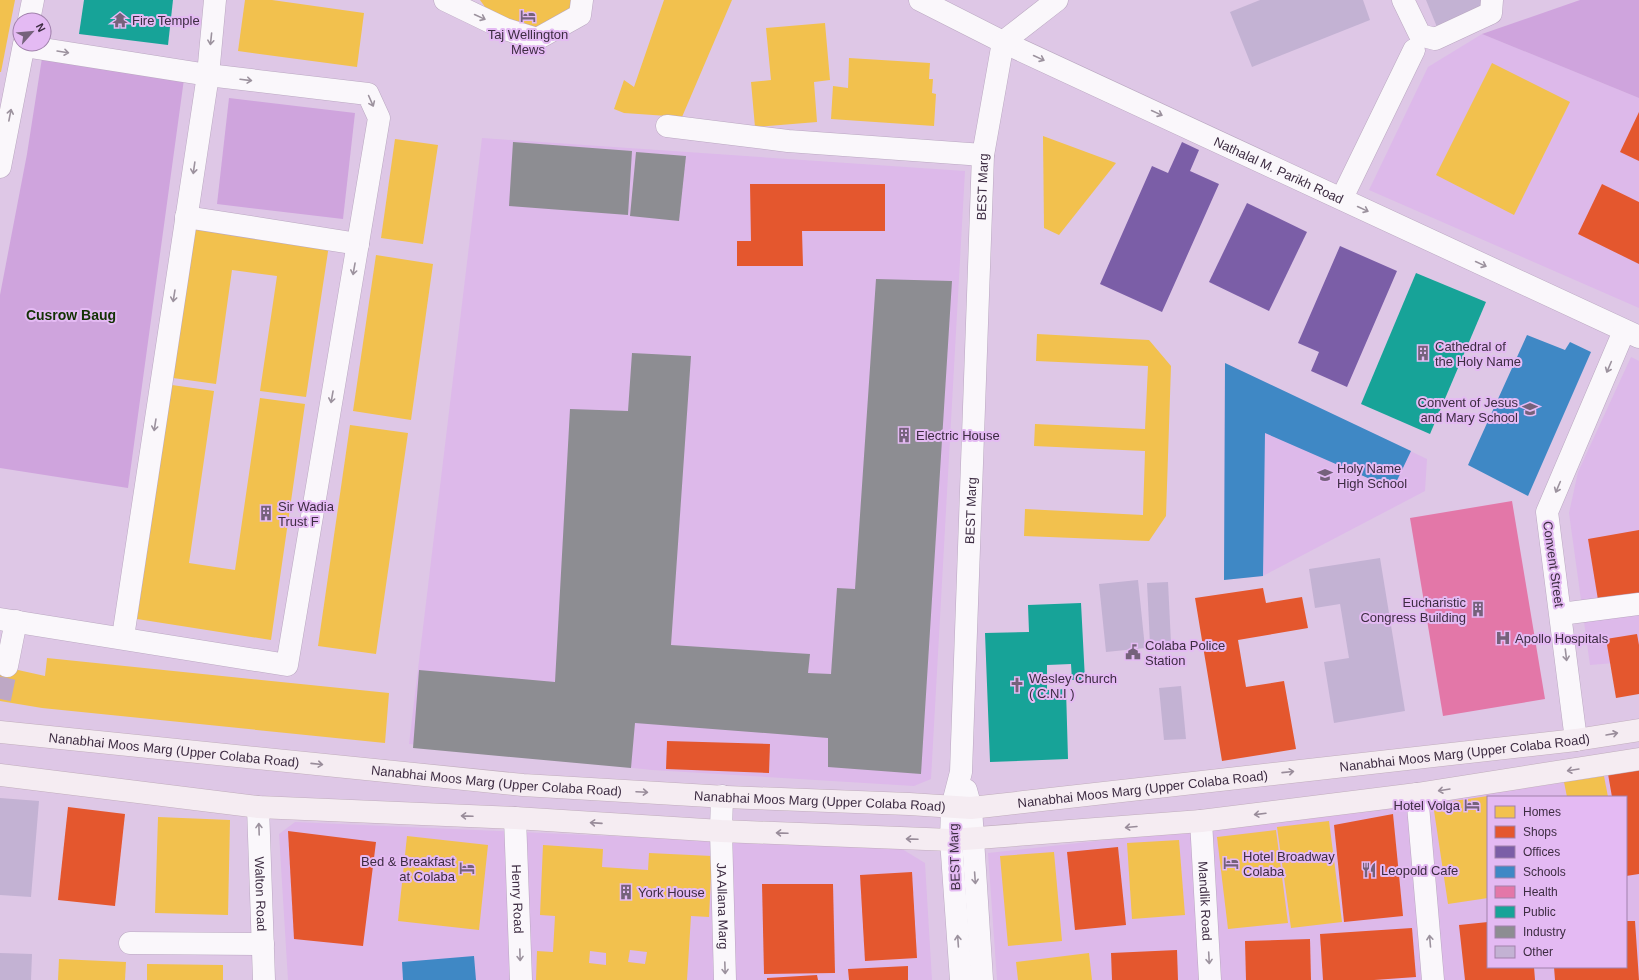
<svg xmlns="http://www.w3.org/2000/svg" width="1639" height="980" viewBox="0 0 1639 980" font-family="Helvetica,sans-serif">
<rect width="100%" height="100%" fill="#dec7e6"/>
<g fill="#ddb9ea" fill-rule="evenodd">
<polygon points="1482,34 1639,98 1639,308 1369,190 1428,67"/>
<polygon points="482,138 965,171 931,779 914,786 652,770 409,744"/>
<polygon points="1631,357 1639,361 1639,661 1590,665 1569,513 1578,472"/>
<polygon points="1225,363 1427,459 1425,491 1263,576 1224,580"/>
<path d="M1639,771V980H997L988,853L1401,807ZM1488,797H1626V967H1488Z"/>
<polygon points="295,822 902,849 925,863 932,980 288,980 279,834"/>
</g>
<g fill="#cfa4dd">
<polygon points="1580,0 1639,0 1639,98 1482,34"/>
<polygon points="42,58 184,79 128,488 0,468 0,295 27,154"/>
<polygon points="229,98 355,113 343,219 217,204"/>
</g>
<g fill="#f2c14e" fill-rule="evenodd">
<polygon points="0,0 15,0 1,72 0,72"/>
<polygon points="245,0 272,0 364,13 357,67 238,51"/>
<polygon points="480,0 576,0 567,15 534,31 493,18"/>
<polygon points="664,0 732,0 682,117 624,113 614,109 624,80 634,87"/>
<polygon points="825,23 830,80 814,82 817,122 755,127 751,82 771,80 766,28"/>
<polygon points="849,58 930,63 929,79 933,79 932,93 936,94 934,126 831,119 833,86 848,88"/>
<polygon points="1492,63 1570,102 1514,215 1436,175"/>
<polygon points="1043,136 1116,163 1059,235 1044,228"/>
<polygon points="395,139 438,145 423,244 381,238"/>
<polygon points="196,224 329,245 306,397 260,391 277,276 232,270 216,384 173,378"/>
<polygon points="376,255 433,264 411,420 353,411"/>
<polygon points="1037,334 1149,340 1171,366 1166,516 1149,541 1024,536 1025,509 1143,515 1145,451 1034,446 1035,424 1145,429 1148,366 1036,361"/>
<polygon points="172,385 214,391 189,563 235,570 260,398 305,404 271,640 137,619"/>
<polygon points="350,425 408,433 376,654 318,646"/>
<polygon points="47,658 389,693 385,743 42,708 0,701 0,666 45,676"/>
<polygon points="1604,776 1608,797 1567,797 1564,782"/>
<polygon points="1488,796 1488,898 1448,904 1433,804"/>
<polygon points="158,817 230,820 228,915 155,913"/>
<polygon points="1329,821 1342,922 1291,928 1277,827"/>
<polygon points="1276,830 1288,923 1228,929 1217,837"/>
<polygon points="407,836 488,845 479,930 398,921"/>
<polygon points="1179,840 1185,915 1132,919 1127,843"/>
<path d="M543,845L603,849L602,867L648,870L649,853L712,856L709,917L691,916L687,980H536L537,951L553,952L555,916L540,915ZM630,950L647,952L645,964L628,962ZM590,951L606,953V965L589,963Z"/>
<polygon points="1054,852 1062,941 1008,946 1000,856"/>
<polygon points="1089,953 1092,980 1018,980 1016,962"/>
<polygon points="59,959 126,962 125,980 58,980"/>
<polygon points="147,964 223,965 223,980 147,980"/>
</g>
<g fill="#e4572e">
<polygon points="1639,112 1639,161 1620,152"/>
<polygon points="750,184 885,184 885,231 802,231 803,266 737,266 737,241 751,241"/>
<polygon points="1602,184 1639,202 1639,264 1578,234"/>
<polygon points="1639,530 1639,599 1599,606 1588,539"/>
<polygon points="1263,588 1266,603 1302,597 1308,628 1238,640 1246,687 1284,681 1296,749 1222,761 1195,598"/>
<polygon points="1637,634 1639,645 1639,694 1616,698 1606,639"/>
<polygon points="667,741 770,744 769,773 666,769"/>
<polygon points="1639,769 1639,874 1626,876 1626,797 1612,797 1608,774"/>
<polygon points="68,807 125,814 115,906 58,900"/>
<polygon points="1393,814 1403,916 1344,922 1334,825"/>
<polygon points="288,831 376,842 363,946 294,939"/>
<polygon points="1118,847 1126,925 1075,930 1067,852"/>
<polygon points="912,872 917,958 865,961 860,875"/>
<polygon points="762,884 833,884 835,973 764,974"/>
<polygon points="1626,921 1635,921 1639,980 1555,980 1554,967 1626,967"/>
<polygon points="1488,922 1488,967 1534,967 1535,980 1465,980 1459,925"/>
<polygon points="1412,928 1416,977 1374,980 1323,980 1320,934"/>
<polygon points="1310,939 1311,980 1246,980 1245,941"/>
<polygon points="1177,950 1178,980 1112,980 1111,953"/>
<polygon points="908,966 908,980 849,980 848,969"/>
<polygon points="817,975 818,980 767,980 767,978"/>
</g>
<g fill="#7b5ea7">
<polygon points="1182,142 1199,150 1190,171 1219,184 1162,312 1100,284 1152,166 1168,173"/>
<polygon points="1247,203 1307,232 1269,311 1209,282"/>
<polygon points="1340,246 1397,271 1347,387 1311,371 1319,352 1298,343"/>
</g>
<g fill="#3f88c5">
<polygon points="1527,335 1565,350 1570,342 1591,352 1528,496 1468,465"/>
<polygon points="1225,363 1411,451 1393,489 1265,433 1263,576 1224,580"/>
<polygon points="474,956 476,980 403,980 402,962"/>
</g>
<polygon fill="#e377a8" points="1512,501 1545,699 1443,716 1410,518"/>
<g fill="#17a398">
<polygon points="84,0 173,0 168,45 79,34"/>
<polygon points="1416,273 1486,302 1430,434 1361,404"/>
<polygon points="1081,603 1085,680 1072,680 1071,664 1047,665 1047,690 1066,689 1068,759 990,762 985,633 1029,632 1028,605"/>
</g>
<g fill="#8d8d92">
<polygon points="513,142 632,151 628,215 509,206"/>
<polygon points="636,152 686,156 679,221 630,216"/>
<polygon points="876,279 952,281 921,774 828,767 828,738 635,723 631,768 413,748 419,670 555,682 570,409 628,411 632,353 691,356 671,645 810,654 808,673 831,674 837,588 855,589"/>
</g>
<g fill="#c3b2d3">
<polygon points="1260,0 1363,0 1370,20 1252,67 1230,12"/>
<polygon points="1426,0 1482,0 1485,7 1437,27"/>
<polygon points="1380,558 1405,711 1334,723 1324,662 1349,658 1340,604 1315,608 1309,569"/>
<polygon points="1138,580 1145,648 1106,652 1099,584"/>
<polygon points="1168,582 1171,643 1150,644 1147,583"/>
<polygon points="1181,686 1186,739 1164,740 1159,688"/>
<polygon points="0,798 39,801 31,897 0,895"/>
<polygon points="0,953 32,954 31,980 0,980"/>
</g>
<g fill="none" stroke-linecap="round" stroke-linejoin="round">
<polyline stroke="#bea8c5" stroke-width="22" stroke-dasharray="22 11" stroke-linecap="butt" points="0,699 7,666"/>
<g stroke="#baa8c1" stroke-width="23">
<g id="minor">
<polyline points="445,0 505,29 537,39 580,15 582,0"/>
<path id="s1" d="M920,0L1003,42L1639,337"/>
<polyline points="1403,0 1420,35 1435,39 1491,13 1492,0"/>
<polyline points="29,20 33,0"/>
<polyline points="1003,42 1057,0"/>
<polyline points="667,126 788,141 983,155"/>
<polyline points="0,167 24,44"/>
<polyline points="1342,198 1414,50"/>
<polyline points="186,217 358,244"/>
<polyline points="1561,614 1639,604"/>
<polyline points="0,619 287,665 379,118 368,94 208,75 24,46"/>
<polyline points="123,637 208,75 215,0"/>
<polyline points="7,666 16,621"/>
<polyline points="1576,740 1547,512 1624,331"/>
<polyline points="966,790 971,808 982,980"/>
<polyline points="1417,794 1433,980"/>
<path id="s2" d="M722,796L721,831L725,980"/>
<path id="s3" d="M258,807L264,980"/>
<path id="s4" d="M515,818L521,980"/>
<path id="s5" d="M1201,821L1210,980"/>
<polyline points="130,943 263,944"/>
<path id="s6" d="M961,980L951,840L952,807L961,772L983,155L1003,42"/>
</g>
</g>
<g stroke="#c0adbc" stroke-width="23">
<g id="major">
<path id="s7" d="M0,732L523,785L726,797L909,804L971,808L1576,740L1639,730"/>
<polyline points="0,775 258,807 515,818 721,831 951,840 1201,821 1417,794 1639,759"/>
</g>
</g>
<use href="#minor" stroke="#faf7fb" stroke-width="22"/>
<use href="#major" stroke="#f5ecf2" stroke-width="22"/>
</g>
<defs><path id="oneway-shaft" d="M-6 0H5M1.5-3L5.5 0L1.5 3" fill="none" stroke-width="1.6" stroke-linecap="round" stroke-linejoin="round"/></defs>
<g stroke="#9c929e">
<use href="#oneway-shaft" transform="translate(480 17) rotate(25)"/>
<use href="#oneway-shaft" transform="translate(211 39) rotate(96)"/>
<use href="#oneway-shaft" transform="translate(63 52) rotate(9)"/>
<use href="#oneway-shaft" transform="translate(1039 58) rotate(25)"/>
<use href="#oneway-shaft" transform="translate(246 80) rotate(7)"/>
<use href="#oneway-shaft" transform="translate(371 101) rotate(66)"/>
<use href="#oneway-shaft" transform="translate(1157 113) rotate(25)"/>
<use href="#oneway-shaft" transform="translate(10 115) rotate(-79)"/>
<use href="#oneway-shaft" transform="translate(194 168) rotate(98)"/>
<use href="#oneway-shaft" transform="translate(1363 209) rotate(25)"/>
<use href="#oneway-shaft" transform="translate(1481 264) rotate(25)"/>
<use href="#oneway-shaft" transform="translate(354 269) rotate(100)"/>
<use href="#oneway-shaft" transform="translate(174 296) rotate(99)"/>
<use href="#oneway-shaft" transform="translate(1609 367) rotate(113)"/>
<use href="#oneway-shaft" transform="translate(332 397) rotate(100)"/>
<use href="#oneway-shaft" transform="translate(155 425) rotate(99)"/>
<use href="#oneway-shaft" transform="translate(1558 487) rotate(113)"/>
<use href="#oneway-shaft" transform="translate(1566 655) rotate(83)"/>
<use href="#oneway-shaft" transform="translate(259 829) rotate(-92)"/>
<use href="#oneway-shaft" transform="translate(975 878) rotate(86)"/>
<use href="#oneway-shaft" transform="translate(958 941) rotate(-94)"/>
<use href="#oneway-shaft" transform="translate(1430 941) rotate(-95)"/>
<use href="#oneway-shaft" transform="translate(520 955) rotate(88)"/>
<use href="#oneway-shaft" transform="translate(1209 958) rotate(87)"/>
<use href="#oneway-shaft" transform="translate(725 968) rotate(88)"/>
</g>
<g stroke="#998c9a">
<use href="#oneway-shaft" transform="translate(1612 734) rotate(-10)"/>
<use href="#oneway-shaft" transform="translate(317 764) rotate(6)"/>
<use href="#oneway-shaft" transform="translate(1573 770) rotate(171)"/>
<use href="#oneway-shaft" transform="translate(1288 772) rotate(-6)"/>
<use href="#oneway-shaft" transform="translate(1444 790) rotate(171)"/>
<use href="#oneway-shaft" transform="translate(642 792) rotate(3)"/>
<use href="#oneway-shaft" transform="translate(1260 814) rotate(173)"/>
<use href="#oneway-shaft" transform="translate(467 816) rotate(-178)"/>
<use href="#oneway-shaft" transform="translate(596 823) rotate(-176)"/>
<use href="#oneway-shaft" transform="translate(1131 827) rotate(175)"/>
<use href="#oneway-shaft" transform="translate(782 833) rotate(-178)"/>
<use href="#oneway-shaft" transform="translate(912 839) rotate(-178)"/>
</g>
<defs>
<g id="hotel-bare" transform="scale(1.2)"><path d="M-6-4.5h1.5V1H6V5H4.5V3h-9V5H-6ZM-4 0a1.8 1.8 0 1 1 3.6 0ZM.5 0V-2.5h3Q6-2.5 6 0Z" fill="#75627b" stroke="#e4baf3" stroke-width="2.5" paint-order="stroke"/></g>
<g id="temple-bare" transform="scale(1.2)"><path d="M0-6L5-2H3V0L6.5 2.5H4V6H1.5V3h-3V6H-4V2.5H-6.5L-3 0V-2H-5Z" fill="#75627b" stroke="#e4baf3" stroke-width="2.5" paint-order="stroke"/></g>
<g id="building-bare" transform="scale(1.2)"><path d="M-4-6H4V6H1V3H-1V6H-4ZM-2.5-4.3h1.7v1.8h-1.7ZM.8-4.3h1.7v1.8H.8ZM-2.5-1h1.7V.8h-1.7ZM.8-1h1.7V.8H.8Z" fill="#75627b" stroke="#e4baf3" stroke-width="2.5" paint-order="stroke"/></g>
<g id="school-bare" transform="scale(1.2)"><path d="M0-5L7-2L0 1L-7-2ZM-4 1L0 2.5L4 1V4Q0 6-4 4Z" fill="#75627b" stroke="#e4baf3" stroke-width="2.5" paint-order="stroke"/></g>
<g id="hospital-bare" transform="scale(1.2)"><path d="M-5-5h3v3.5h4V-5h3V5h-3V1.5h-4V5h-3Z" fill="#75627b" stroke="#e4baf3" stroke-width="2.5" paint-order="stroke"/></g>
<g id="civic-bare" transform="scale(1.2)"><path d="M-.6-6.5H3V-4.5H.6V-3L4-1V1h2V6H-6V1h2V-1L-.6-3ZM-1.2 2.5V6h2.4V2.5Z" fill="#75627b" stroke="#e4baf3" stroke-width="2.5" paint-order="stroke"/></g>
<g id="church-bare" transform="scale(1.2)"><path d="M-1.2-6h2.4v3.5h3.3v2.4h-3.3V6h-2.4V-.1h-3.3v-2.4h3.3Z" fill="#75627b" stroke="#e4baf3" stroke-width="2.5" paint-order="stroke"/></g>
<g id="restaurant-bare" transform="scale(1.2)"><path d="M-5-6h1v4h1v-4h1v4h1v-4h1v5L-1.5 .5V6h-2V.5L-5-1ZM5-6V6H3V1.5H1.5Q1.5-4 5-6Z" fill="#75627b" stroke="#e4baf3" stroke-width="2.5" paint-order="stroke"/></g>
</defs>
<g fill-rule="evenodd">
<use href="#hotel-bare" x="528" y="16"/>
<use href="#temple-bare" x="120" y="20"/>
<use href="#building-bare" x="1423" y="353"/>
<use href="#school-bare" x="1530" y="409"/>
<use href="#building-bare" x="904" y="435"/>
<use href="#school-bare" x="1325" y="475"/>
<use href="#building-bare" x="266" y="513"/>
<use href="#building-bare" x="1478" y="609"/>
<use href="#hospital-bare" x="1503" y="638"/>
<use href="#civic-bare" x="1133" y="652"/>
<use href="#church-bare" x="1017" y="685"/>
<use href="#hotel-bare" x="1472" y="805"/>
<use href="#hotel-bare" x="1231" y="863"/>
<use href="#hotel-bare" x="467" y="868"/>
<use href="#restaurant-bare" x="1369" y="870"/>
<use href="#building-bare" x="626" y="892"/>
</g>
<g text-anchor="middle" stroke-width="4" stroke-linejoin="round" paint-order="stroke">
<g font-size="13" fill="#3d2c42" stroke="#e4baf3" text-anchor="start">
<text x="132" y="25">Fire Temple</text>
<text x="528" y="39" text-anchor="middle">Taj Wellington<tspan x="528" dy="15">Mews</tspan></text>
<text x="1435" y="351">Cathedral of<tspan x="1435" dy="15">the Holy Name</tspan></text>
<text x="1518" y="407" text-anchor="end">Convent of Jesus<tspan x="1518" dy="15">and Mary School</tspan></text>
<text x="916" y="440">Electric House</text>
<text x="1337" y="473">Holy Name<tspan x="1337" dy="15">High School</tspan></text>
<text x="278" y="511">Sir Wadia<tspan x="278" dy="15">Trust F</tspan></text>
<text x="1466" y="607" text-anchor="end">Eucharistic<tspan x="1466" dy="15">Congress Building</tspan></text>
<text x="1515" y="643">Apollo Hospitals</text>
<text x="1145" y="650">Colaba Police<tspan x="1145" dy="15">Station</tspan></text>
<text x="1029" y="683">Wesley Church<tspan x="1029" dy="15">( C.N.I )</tspan></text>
<text x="1460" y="810" text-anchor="end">Hotel Volga</text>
<text x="1243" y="861">Hotel Broadway<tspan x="1243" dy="15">Colaba</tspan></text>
<text x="455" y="866" text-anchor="end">Bed &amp; Breakfast<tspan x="455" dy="15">at Colaba</tspan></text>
<text x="1381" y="875">Leopold Cafe</text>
<text x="638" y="897">York House</text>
</g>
<g font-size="13" fill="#3d2c42" stroke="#e4baf3">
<text dy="5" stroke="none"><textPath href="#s1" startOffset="397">Nathalal M. Parikh Road</textPath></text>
<text dy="5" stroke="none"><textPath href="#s6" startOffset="795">BEST Marg</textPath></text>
<text dy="5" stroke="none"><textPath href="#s6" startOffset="471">BEST Marg</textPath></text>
<text transform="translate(1554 564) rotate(82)" y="5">Convent Street</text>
<text dy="5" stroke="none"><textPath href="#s7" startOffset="175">Nanabhai Moos Marg (Upper Colaba Road)</textPath></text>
<text dy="5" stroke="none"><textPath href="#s7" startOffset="1471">Nanabhai Moos Marg (Upper Colaba Road)</textPath></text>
<text dy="5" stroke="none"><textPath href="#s7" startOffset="499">Nanabhai Moos Marg (Upper Colaba Road)</textPath></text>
<text dy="5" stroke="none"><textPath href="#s7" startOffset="1147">Nanabhai Moos Marg (Upper Colaba Road)</textPath></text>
<text dy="5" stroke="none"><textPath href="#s7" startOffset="823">Nanabhai Moos Marg (Upper Colaba Road)</textPath></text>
<text transform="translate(954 857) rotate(-92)" y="5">BEST Marg</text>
<text dy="5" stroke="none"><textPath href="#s3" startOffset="87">Walton Road</textPath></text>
<text dy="5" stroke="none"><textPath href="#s4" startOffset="81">Henry Road</textPath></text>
<text dy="5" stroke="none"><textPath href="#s5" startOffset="80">Mandlik Road</textPath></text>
<text dy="5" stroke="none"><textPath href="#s2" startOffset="110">JA Allana Marg</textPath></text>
</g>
<g font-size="14" font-weight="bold" fill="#133204" stroke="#e4baf3">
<text x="71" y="320">Cusrow Baug</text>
</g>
</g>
<rect x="1487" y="796" width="140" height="172" fill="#e4baf3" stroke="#a181ac"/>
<rect x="1495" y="806" width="20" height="12" fill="#f2c14e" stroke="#a181ac"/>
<text x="1523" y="816" font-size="12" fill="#3d2c42">Homes</text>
<rect x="1495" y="826" width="20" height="12" fill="#e4572e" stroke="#a181ac"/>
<text x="1523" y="836" font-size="12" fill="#3d2c42">Shops</text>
<rect x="1495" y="846" width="20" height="12" fill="#7b5ea7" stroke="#a181ac"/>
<text x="1523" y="856" font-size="12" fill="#3d2c42">Offices</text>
<rect x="1495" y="866" width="20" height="12" fill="#3f88c5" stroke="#a181ac"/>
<text x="1523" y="876" font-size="12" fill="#3d2c42">Schools</text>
<rect x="1495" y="886" width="20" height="12" fill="#e377a8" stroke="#a181ac"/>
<text x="1523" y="896" font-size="12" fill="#3d2c42">Health</text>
<rect x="1495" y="906" width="20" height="12" fill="#17a398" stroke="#a181ac"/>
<text x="1523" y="916" font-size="12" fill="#3d2c42">Public</text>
<rect x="1495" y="926" width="20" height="12" fill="#8d8d92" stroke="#a181ac"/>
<text x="1523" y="936" font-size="12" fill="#3d2c42">Industry</text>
<rect x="1495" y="946" width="20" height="12" fill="#c3b2d3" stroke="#a181ac"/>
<text x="1523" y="956" font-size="12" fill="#3d2c42">Other</text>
<g transform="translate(32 32) rotate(63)"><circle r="19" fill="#e4baf3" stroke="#a181ac"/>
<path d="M0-3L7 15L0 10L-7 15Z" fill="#75627b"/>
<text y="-6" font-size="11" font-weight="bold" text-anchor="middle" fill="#3d2c42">N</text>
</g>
</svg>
